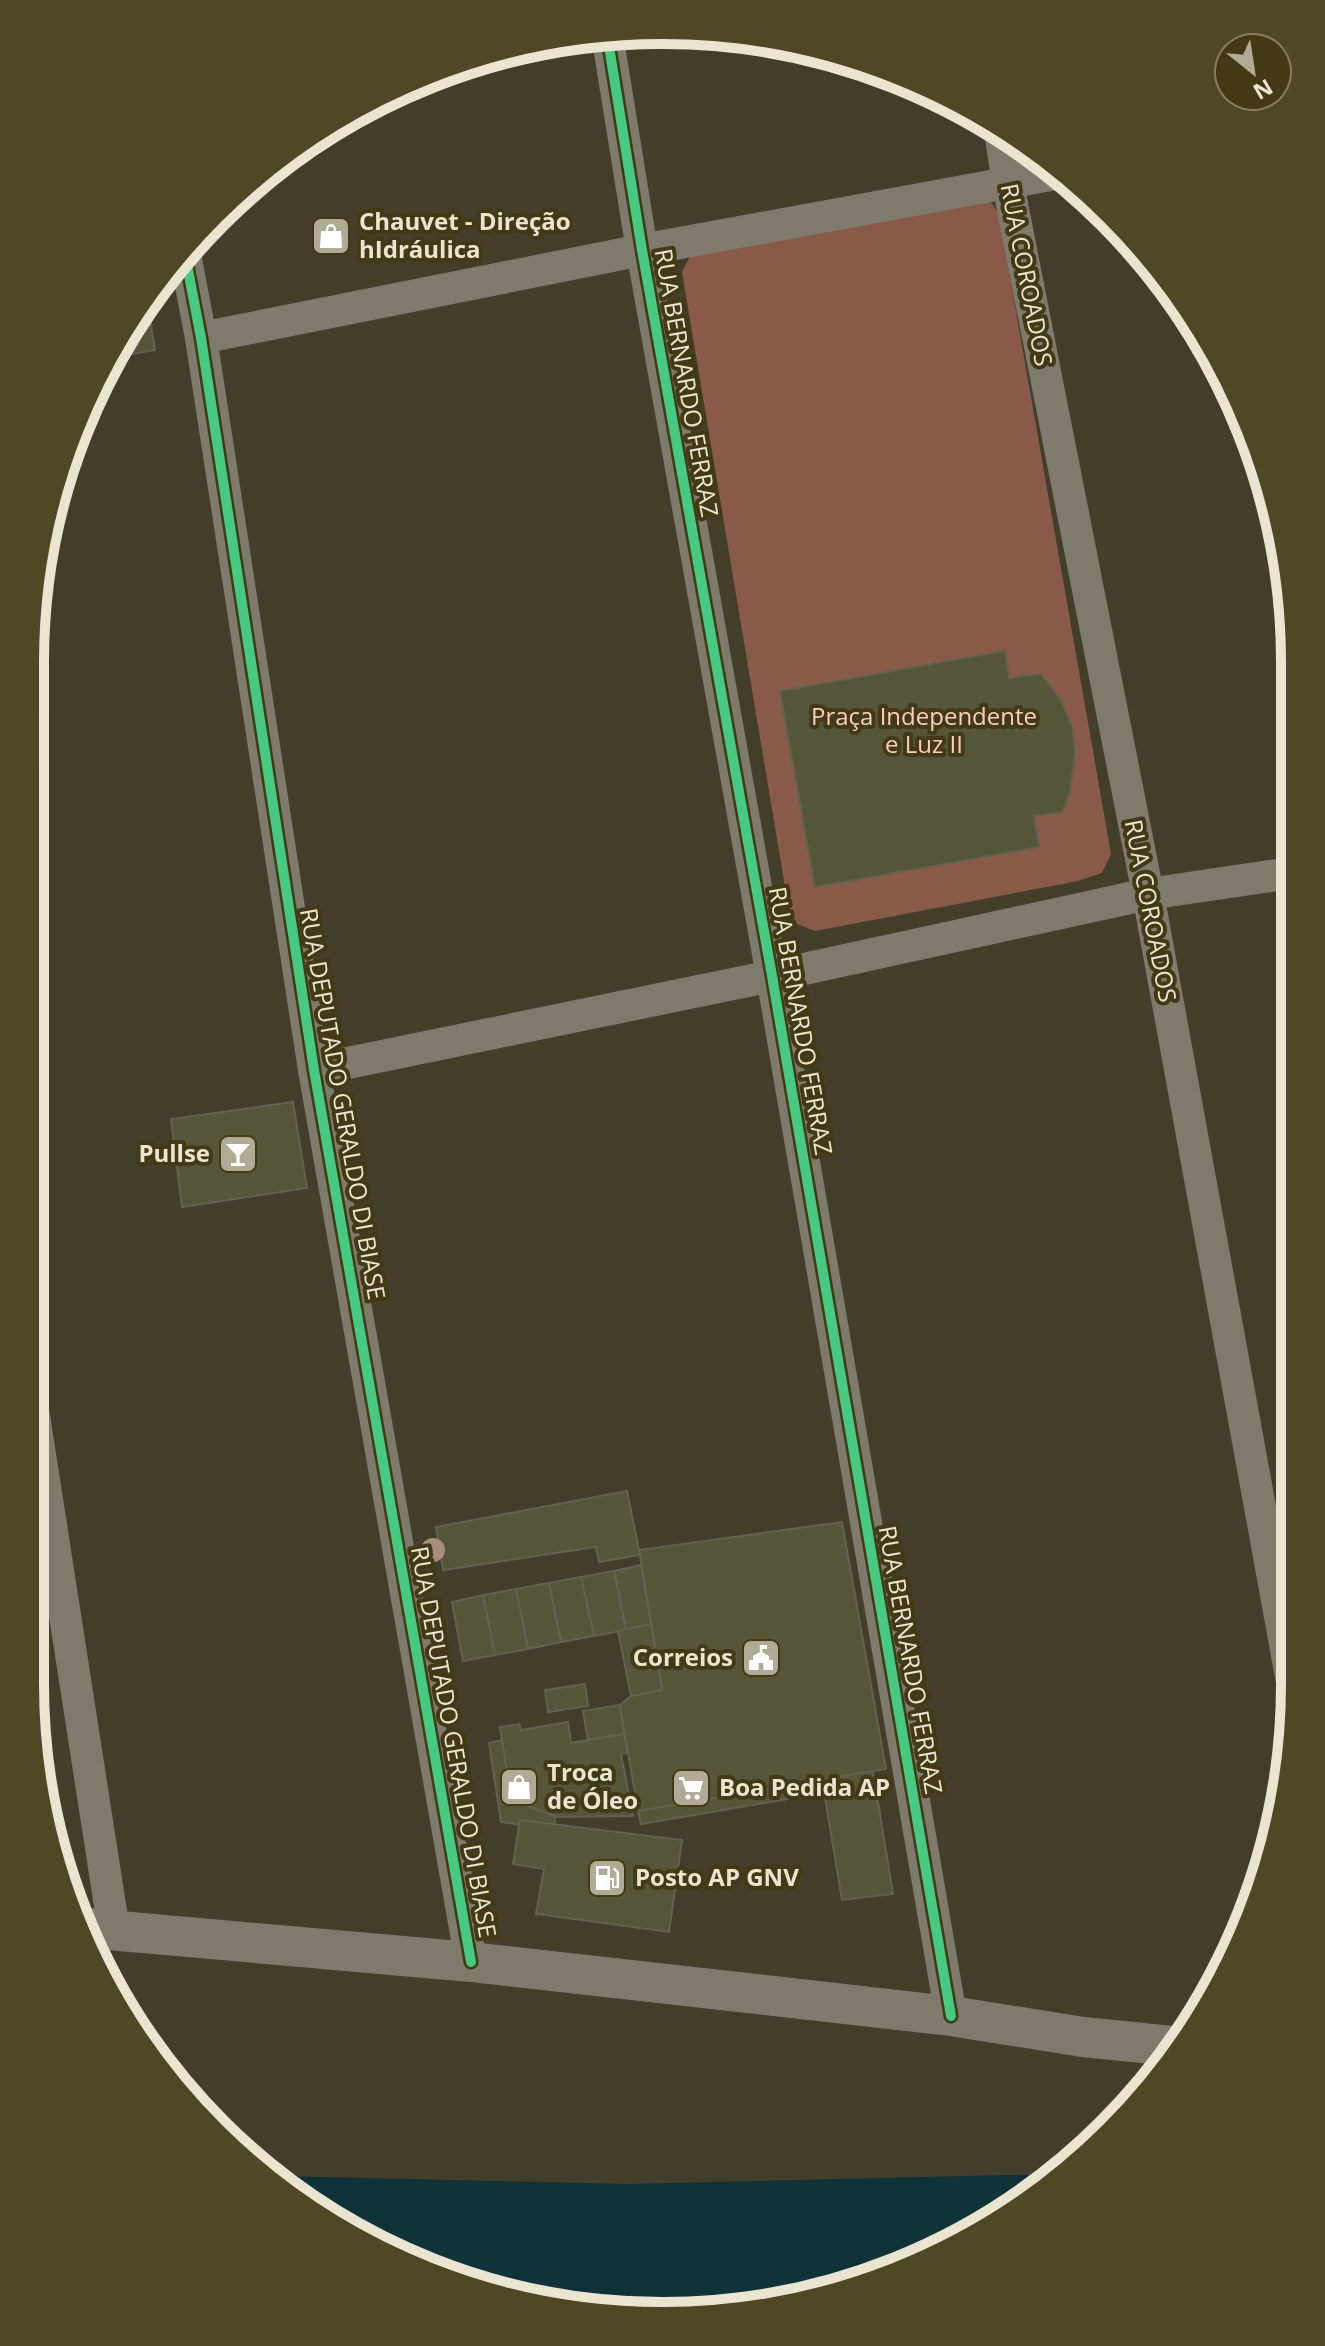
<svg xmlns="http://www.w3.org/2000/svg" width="1325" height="2346" viewBox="0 0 1325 2346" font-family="'Open Sans',sans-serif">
<rect width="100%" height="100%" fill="#423e2a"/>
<polygon fill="#895949" points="987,197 999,214 1111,854 1102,873 1078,881 815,931 797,924 788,905 682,272 693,251"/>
<polygon fill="#103339" points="1055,2174 904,2268 703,2315 498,2294 311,2209 275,2176 627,2184"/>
<g fill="#55553a" stroke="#616150" stroke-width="2">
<polygon points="147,301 155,350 109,358 115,346"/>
<polygon points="1005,651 1009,678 1041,674 1061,700 1072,726 1075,752 1070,793 1062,812 1034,816 1039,847 815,887 780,691"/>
<polygon points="293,1102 307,1188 182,1207 171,1119"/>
<polygon points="627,1491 640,1555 599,1562 596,1547 443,1570 436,1527"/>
<polygon points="842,1522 886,1769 638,1811 620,1705 631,1696 662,1690 639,1550"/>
<polygon points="641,1565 651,1625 626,1630 614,1571"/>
<polygon points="614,1571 626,1630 594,1636 581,1577"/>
<polygon points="581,1577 594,1636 561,1642 549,1583"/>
<polygon points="549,1583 561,1642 528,1649 516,1589"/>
<polygon points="516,1589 528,1649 495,1655 483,1595"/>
<polygon points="483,1595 495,1655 463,1661 452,1602"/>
<polygon points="651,1624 662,1690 631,1696 618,1631"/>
<polygon points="585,1684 588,1706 548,1712 545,1690"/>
<polygon points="620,1705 624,1734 588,1740 583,1711"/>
<polygon points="568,1722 571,1743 624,1734 628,1753 621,1754 633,1816 557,1817 511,1800 500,1727 519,1724 521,1730"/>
<polygon points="502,1740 511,1800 555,1816 554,1830 501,1822 489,1743"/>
<polygon points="873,1771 893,1894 842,1900 822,1780"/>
<polygon points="822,1780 823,1793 641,1824 638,1811"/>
<polygon points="520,1820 682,1840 669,1932 536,1914 544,1869 513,1864"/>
</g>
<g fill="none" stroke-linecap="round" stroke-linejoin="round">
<g stroke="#7e7b6d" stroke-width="32">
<polyline points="607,34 642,250 772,976 951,2016"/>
<polyline points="1000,131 1008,184 1148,894 1294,1693"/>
<polyline points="184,249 201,338 314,1070 471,1962"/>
<polyline points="201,338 642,250 1056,174"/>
<polyline points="314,1070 772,976 1148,894 1291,873"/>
<polyline points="30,1390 114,1931"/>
</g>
<polyline stroke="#7e7b6d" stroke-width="40" points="86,1928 471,1962 951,2016 1083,2037 1172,2046"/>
<g stroke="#423a15" stroke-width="15">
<g id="cycleway">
<polyline points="607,34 642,250 772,976 951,2016"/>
<polyline points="184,249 201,338 314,1070 471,1962"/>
</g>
</g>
<use href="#cycleway" stroke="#46c982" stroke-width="10"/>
</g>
<circle fill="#a88d7c" cx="433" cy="1550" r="12"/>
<defs>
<g id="shop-square" transform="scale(2)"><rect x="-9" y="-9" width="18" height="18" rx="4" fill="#afab96" stroke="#423a15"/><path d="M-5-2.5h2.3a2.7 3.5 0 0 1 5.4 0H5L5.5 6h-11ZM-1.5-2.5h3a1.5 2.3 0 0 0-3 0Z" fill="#fff"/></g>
<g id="bar-square" transform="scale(2)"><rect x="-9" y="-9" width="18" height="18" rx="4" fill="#afab96" stroke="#423a15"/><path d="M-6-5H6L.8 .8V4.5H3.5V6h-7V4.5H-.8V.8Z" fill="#fff"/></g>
<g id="civic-square" transform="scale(2)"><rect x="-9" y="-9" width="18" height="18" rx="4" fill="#afab96" stroke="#423a15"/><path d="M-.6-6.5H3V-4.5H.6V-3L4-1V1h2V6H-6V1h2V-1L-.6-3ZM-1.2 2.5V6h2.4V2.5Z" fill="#fff"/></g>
<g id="supermarket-square" transform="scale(2)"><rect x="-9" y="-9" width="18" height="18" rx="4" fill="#afab96" stroke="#423a15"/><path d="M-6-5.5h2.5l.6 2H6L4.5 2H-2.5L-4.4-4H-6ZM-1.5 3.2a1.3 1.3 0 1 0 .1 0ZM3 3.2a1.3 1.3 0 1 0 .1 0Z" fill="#fff"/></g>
<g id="fuel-square" transform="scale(2)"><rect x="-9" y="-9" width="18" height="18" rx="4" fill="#afab96" stroke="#423a15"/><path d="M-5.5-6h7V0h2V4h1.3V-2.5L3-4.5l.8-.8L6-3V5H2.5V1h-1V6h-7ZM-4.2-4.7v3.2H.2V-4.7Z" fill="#fff"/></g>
</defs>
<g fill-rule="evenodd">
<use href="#shop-square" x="331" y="236"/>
<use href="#bar-square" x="238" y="1154"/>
<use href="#civic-square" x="761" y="1658"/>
<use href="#shop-square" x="519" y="1787"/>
<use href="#supermarket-square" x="691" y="1788"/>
<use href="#fuel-square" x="607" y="1878"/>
</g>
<g text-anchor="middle" stroke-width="8" stroke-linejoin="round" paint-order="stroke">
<g font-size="24" font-weight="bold" fill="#e9e5d0" stroke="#423a15" text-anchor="start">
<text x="359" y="230">Chauvet - Direção<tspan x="359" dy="28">hIdráulica</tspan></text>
<text x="210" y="1162" text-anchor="end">Pullse</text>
<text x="733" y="1666" text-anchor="end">Correios</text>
<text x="547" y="1781">Troca<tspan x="547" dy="28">de Óleo</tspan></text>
<text x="719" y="1796">Boa Pedida AP</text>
<text x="635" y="1886">Posto AP GNV</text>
</g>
<g font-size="24" fill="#e9e5d0" stroke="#423a15">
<text transform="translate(1026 275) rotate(79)" y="8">RUA COROADOS</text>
<text transform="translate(686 383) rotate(80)" y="8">RUA BERNARDO FERRAZ</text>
<text transform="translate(1150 911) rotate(79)" y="8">RUA COROADOS</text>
<text transform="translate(800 1021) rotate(80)" y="8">RUA BERNARDO FERRAZ</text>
<text transform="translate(342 1104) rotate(80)" y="8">RUA DEPUTADO GERALDO DI BIASE</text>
<text transform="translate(910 1660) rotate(80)" y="8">RUA BERNARDO FERRAZ</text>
<text transform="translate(453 1742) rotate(80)" y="8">RUA DEPUTADO GERALDO DI BIASE</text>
</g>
<g font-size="24" fill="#fccdbf" stroke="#423a15">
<text x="924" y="725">Praça Independente<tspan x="924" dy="28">e Luz II</tspan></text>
</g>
</g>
<path d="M0 0H1325V2346H0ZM662 44H663A618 618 0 0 1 1281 662V1684A618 618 0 0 1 663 2302H662A618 618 0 0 1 44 1684V662A618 618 0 0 1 662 44Z" fill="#4f4824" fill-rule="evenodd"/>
<path fill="none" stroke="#e9e5d0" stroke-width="10" d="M662 44H663A618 618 0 0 1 1281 662V1684A618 618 0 0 1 663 2302H662A618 618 0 0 1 44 1684V662A618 618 0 0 1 662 44Z"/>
<g transform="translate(1253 72) rotate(150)"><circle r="38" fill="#423a15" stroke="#857e60" stroke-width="2"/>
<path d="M0-6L14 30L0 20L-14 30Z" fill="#afab96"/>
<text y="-12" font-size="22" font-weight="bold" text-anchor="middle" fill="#e9e5d0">N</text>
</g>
</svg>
